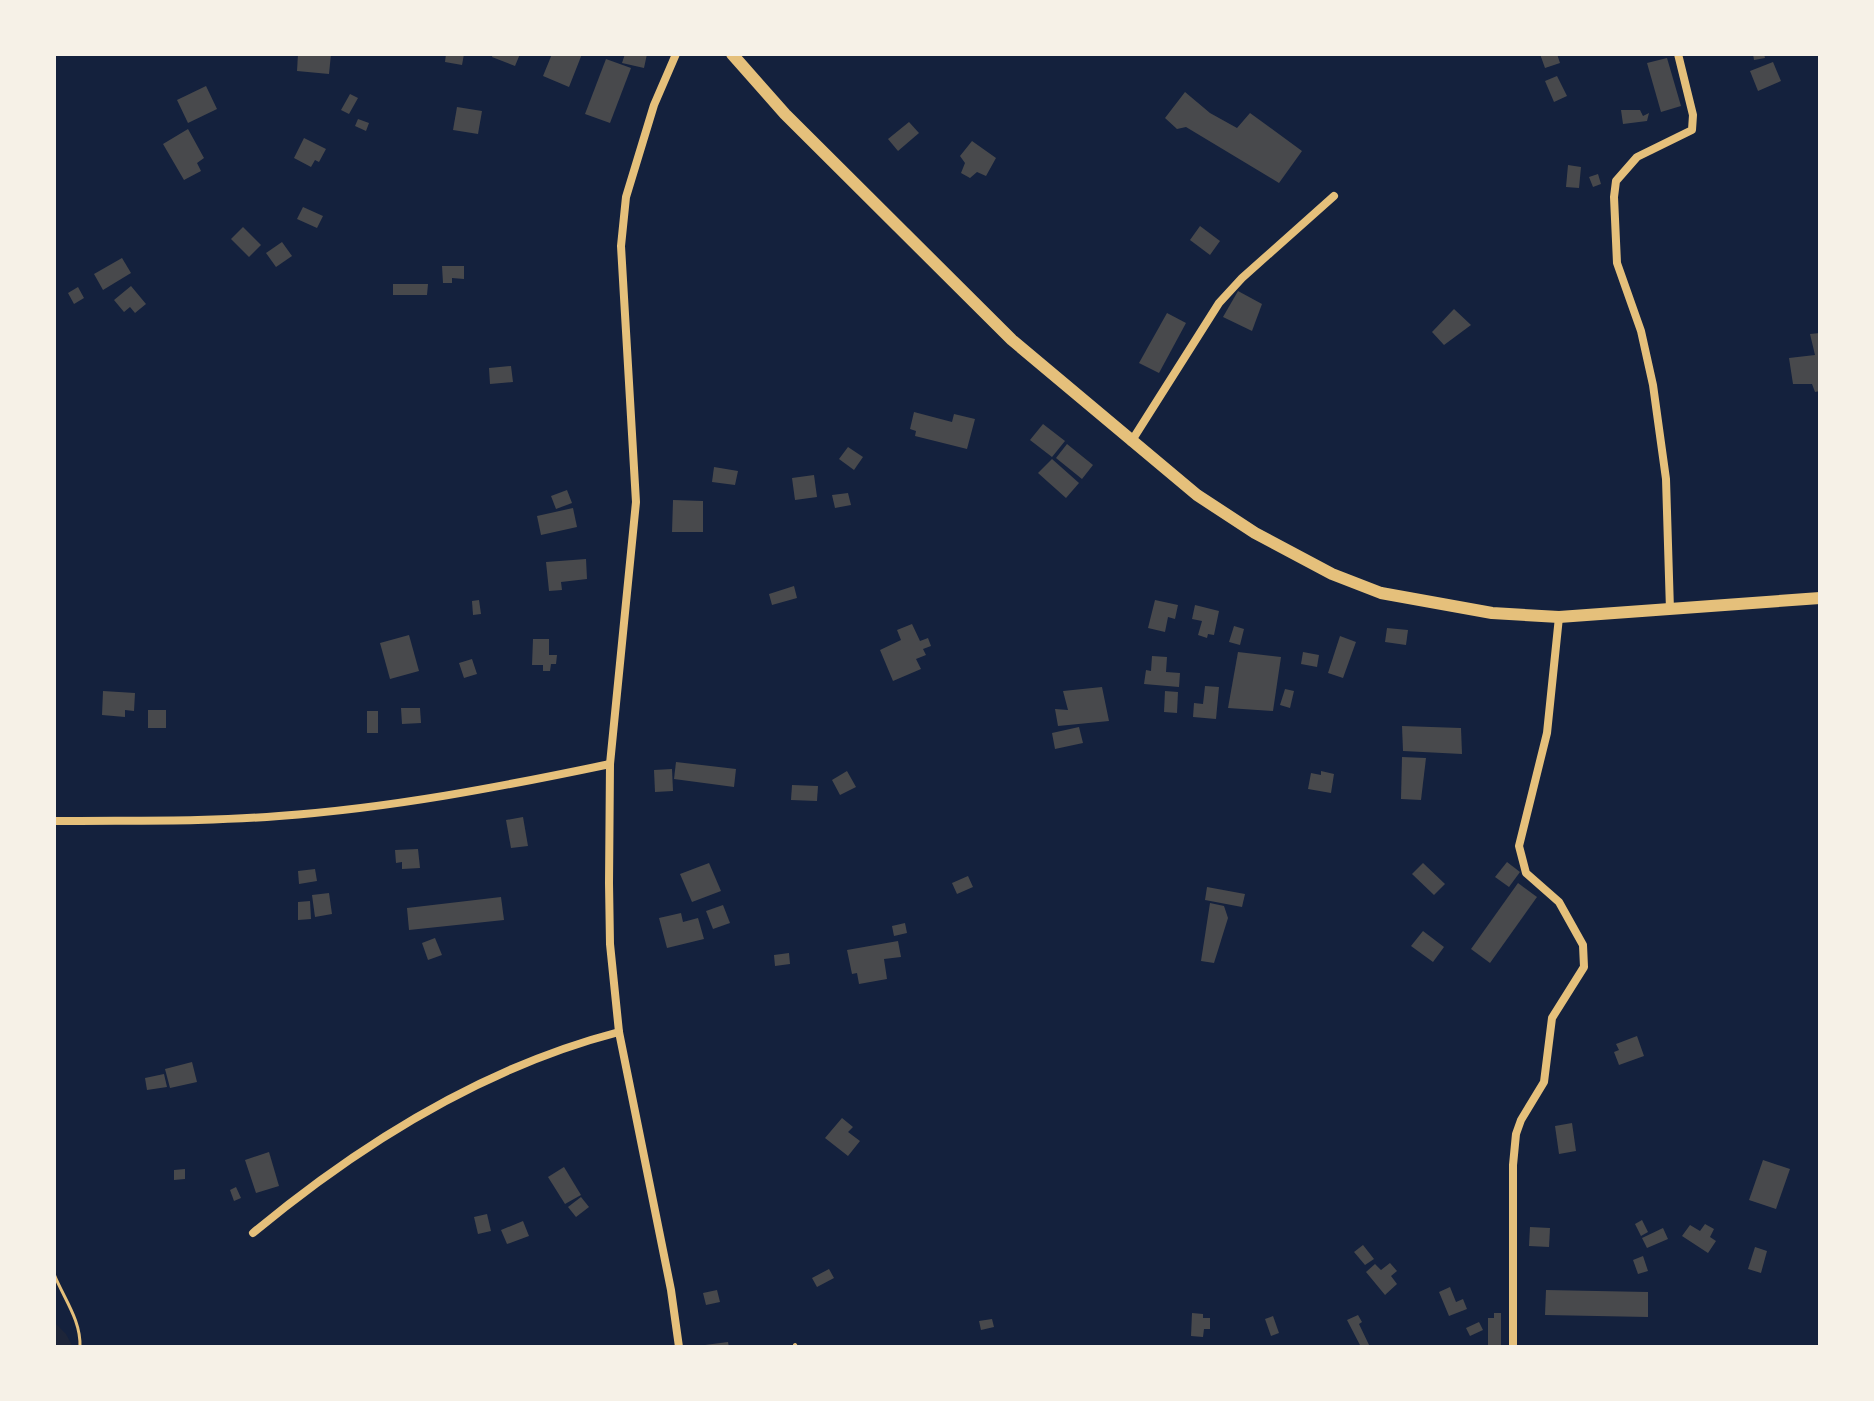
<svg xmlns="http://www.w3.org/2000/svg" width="1874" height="1401" viewBox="0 0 1874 1401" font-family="'Zilla Slab',serif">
<rect width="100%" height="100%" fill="#14213d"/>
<polygon fill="#1d2539" points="54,1322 66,1334 73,1347 54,1347"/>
<g fill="#48494c">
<polygon points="298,54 331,54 329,74 297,71"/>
<polygon points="446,54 464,54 462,65 445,62"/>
<polygon points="493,54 520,54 515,66 492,57"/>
<polygon points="552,54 582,54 569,87 543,76"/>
<polygon points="625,54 647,54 644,68 622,63"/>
<polygon points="1540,54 1557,54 1560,63 1545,68"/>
<polygon points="1753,54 1764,54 1765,58 1754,60"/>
<polygon points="1667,58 1681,106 1661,112 1647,63"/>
<polygon points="606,59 631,68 610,123 585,114"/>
<polygon points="1773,62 1781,81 1758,91 1750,71"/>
<polygon points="1557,76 1567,96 1554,102 1545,81"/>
<polygon points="206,86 217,109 188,123 177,100"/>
<polygon points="1185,92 1210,113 1237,128 1250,113 1302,151 1279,183 1186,127 1177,129 1165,118"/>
<polygon points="350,94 358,98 349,114 341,110"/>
<polygon points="457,107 482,111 478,134 453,130"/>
<polygon points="1621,110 1640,110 1643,116 1649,113 1647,121 1623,124"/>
<polygon points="358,119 369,123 366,131 355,126"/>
<polygon points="909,122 919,133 898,151 888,139"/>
<polygon points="188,129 204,158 197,163 201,171 184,180 163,144"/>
<polygon points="304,138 326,149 319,162 315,160 311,167 294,158"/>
<polygon points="972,141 996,158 986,176 977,172 970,178 961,173 965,163 960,156"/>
<polygon points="1568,165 1581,167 1579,188 1566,187"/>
<polygon points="1598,174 1601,184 1593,187 1589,177"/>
<polygon points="303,207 323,216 317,228 297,219"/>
<polygon points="1200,226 1220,241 1210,255 1190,240"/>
<polygon points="243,227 261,245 249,257 231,239"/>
<polygon points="282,242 292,256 276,267 266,253"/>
<polygon points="122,258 131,273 103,290 94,274"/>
<polygon points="442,266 464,266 464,279 452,278 452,283 443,283"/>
<polygon points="393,284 428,284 427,295 393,295"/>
<polygon points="131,286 146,304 135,313 130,307 124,312 114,300"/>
<polygon points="78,287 84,298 74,304 68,293"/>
<polygon points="1238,291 1262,304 1252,331 1223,317"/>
<polygon points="1454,309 1471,325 1444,345 1432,332"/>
<polygon points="1167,313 1186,323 1159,373 1139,363"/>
<polygon points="1820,333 1820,391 1815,392 1812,384 1793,384 1789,358 1815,355 1810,334"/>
<polygon points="511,366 513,382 490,384 489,368"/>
<polygon points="914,412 952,422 954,414 975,419 967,449 915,436 916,431 910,429"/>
<polygon points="1043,424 1065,441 1052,457 1030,440"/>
<polygon points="1067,444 1093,465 1082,479 1056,458"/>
<polygon points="848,447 863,457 854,470 839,459"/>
<polygon points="1052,459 1079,483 1066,498 1038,473"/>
<polygon points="714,467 738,471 735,485 712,482"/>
<polygon points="814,475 817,497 795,500 792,478"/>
<polygon points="567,490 572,503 556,509 551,496"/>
<polygon points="848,493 851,505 835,508 832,495"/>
<polygon points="673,500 703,501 703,532 672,532"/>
<polygon points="573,508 577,527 541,535 537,516"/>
<polygon points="586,559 587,579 561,582 562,590 549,591 546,562"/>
<polygon points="794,586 797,598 772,605 769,594"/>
<polygon points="479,600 481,614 473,615 472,601"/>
<polygon points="1155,600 1178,605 1175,619 1168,617 1165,632 1148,628"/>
<polygon points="1195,605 1219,611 1214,635 1208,634 1207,638 1198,635 1202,621 1192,619"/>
<polygon points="912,624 920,641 928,638 931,646 923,649 926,655 916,659 921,669 893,681 880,650 901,640 897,630"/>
<polygon points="1234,626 1244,629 1240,645 1229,642"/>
<polygon points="1387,628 1408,630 1406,645 1385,642"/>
<polygon points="409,635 419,671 390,679 380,643"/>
<polygon points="1340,636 1356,642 1343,678 1328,673"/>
<polygon points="533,639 549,639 549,655 557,655 556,664 551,664 550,671 543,671 543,665 532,665"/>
<polygon points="1238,652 1281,657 1273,711 1228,708"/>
<polygon points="1303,652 1319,655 1317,667 1301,664"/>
<polygon points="1152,656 1167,657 1166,672 1180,673 1179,687 1144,684 1146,670 1151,671"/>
<polygon points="472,659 477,674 464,678 459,663"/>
<polygon points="1205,686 1219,687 1216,719 1193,717 1194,703 1203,704"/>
<polygon points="1102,687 1109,721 1058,726 1055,709 1068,710 1063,691"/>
<polygon points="1285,689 1294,691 1290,708 1280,705"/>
<polygon points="103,691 135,693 134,711 125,710 125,717 102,715"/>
<polygon points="1165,691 1178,692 1177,713 1164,712"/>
<polygon points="401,708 420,708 421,723 402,724"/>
<rect x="148" y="710" width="18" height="18"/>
<rect x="367" y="711" width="11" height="22"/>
<polygon points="1402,726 1461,728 1462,754 1403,751"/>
<polygon points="1079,727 1083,743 1055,749 1052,733"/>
<polygon points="1402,757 1426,758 1421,800 1401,799"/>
<polygon points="676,762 736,769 734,787 674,779"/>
<polygon points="672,769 673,791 655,792 654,770"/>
<polygon points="847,771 856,787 840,795 832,780"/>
<polygon points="1321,771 1334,774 1331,793 1308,789 1311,773 1321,775"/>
<polygon points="792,785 818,786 817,801 791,800"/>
<polygon points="523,817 528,846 511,848 506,820"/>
<polygon points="418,849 420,868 402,869 402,862 396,863 395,850"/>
<polygon points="1507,862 1520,872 1509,887 1495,877"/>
<polygon points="709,863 721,891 692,902 680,874"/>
<polygon points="1423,863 1445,884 1434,895 1412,874"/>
<polygon points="315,869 317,881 299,884 298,871"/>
<polygon points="968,876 973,887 957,894 952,883"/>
<polygon points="1518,883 1537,897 1490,963 1471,949"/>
<polygon points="1207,887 1245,894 1242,907 1205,900"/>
<polygon points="329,893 332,914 315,917 312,895"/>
<polygon points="501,897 504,920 409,930 407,908"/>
<polygon points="310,901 311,919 298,920 298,902"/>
<polygon points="1210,903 1224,906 1228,918 1214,963 1201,961"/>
<polygon points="723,905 730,923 713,929 706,911"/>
<polygon points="681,913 683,922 698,918 704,939 667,948 659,918"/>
<polygon points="905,923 907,933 894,936 892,926"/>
<polygon points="1423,931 1444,947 1433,962 1411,946"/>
<polygon points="435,938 442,955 428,960 422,943"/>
<polygon points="898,941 901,957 884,959 887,979 859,984 857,973 852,974 847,950"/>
<polygon points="789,953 790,964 775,966 774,955"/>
<polygon points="1637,1036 1644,1056 1619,1065 1614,1052 1619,1050 1616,1044"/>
<polygon points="192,1062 197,1082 170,1088 165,1069"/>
<polygon points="164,1074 167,1087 147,1090 145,1078"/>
<polygon points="842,1118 853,1127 848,1132 860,1141 848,1156 825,1138"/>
<polygon points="1572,1123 1576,1151 1559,1154 1555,1126"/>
<polygon points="269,1152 279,1186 256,1193 245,1160"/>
<polygon points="1763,1160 1790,1169 1776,1209 1749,1200"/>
<polygon points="564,1167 581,1195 565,1204 548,1177"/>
<polygon points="185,1169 185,1179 174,1180 174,1170"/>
<polygon points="236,1187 241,1198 234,1201 230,1190"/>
<polygon points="581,1197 589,1207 576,1217 568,1207"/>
<polygon points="487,1214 491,1231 478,1234 474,1217"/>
<polygon points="1642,1220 1648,1232 1641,1236 1635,1224"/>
<polygon points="523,1221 529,1236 507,1244 501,1230"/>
<polygon points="1705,1224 1714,1229 1710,1237 1716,1241 1708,1253 1682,1236 1690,1225 1700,1231"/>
<polygon points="1530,1227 1550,1228 1549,1247 1529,1246"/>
<polygon points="1663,1228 1668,1239 1647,1248 1642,1238"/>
<polygon points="1363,1245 1374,1259 1365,1265 1354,1252"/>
<polygon points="1755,1247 1767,1251 1761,1273 1748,1269"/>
<polygon points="1643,1256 1648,1271 1638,1274 1633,1260"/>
<polygon points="1390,1263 1397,1271 1391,1276 1397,1284 1385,1295 1366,1272 1375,1264 1381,1270"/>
<polygon points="829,1269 834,1278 817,1287 812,1278"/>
<polygon points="1450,1287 1456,1302 1463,1299 1467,1309 1449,1316 1439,1292"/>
<polygon points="717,1290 720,1302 706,1305 703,1293"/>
<polygon points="1546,1290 1648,1292 1648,1317 1545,1315"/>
<polygon points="1192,1313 1203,1314 1203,1318 1210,1318 1210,1329 1204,1329 1203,1337 1191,1336"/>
<polygon points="1494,1313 1501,1313 1501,1347 1488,1347 1488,1318 1494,1318"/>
<polygon points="1358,1315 1362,1322 1359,1324 1370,1347 1361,1347 1347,1320"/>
<polygon points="1273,1316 1279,1333 1271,1336 1265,1319"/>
<polygon points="992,1319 994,1327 981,1330 979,1321"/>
<polygon points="1479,1322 1483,1330 1470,1336 1466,1328"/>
<polygon points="728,1342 729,1347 705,1347 705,1345"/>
</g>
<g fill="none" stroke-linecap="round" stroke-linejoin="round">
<path stroke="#e5c07b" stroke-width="3" d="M54,1274C64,1299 81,1320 80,1347"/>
<polyline stroke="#e5c07b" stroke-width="4" points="795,1345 796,1347"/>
<g stroke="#e5c07b" stroke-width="8">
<polyline points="676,54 654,105 626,197 621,246 636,502 610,764 609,883 610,944 619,1032 671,1290 679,1347"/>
<polyline points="1131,442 1219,303 1242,278 1334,196"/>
<polyline points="1670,610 1666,479 1653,385 1641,331 1617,263 1614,197 1616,181 1637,157 1692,130 1693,115 1678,54"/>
<path d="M54,821C129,820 205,822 279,816C391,808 500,787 610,764"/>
<path d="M253,1233C360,1144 484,1067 619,1032"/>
<polyline points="1513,1347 1513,1165 1516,1134 1521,1120 1544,1082 1552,1018 1584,967 1583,945 1559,902 1526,873 1519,846 1547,733 1559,617"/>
</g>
<polyline stroke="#e5c07b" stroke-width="12" points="732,54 785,114 1012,340 1197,495 1255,533 1332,574 1381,593 1492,613 1559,617 1820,598"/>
</g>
<rect width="1874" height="1401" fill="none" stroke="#f6f1e7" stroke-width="112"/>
</svg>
